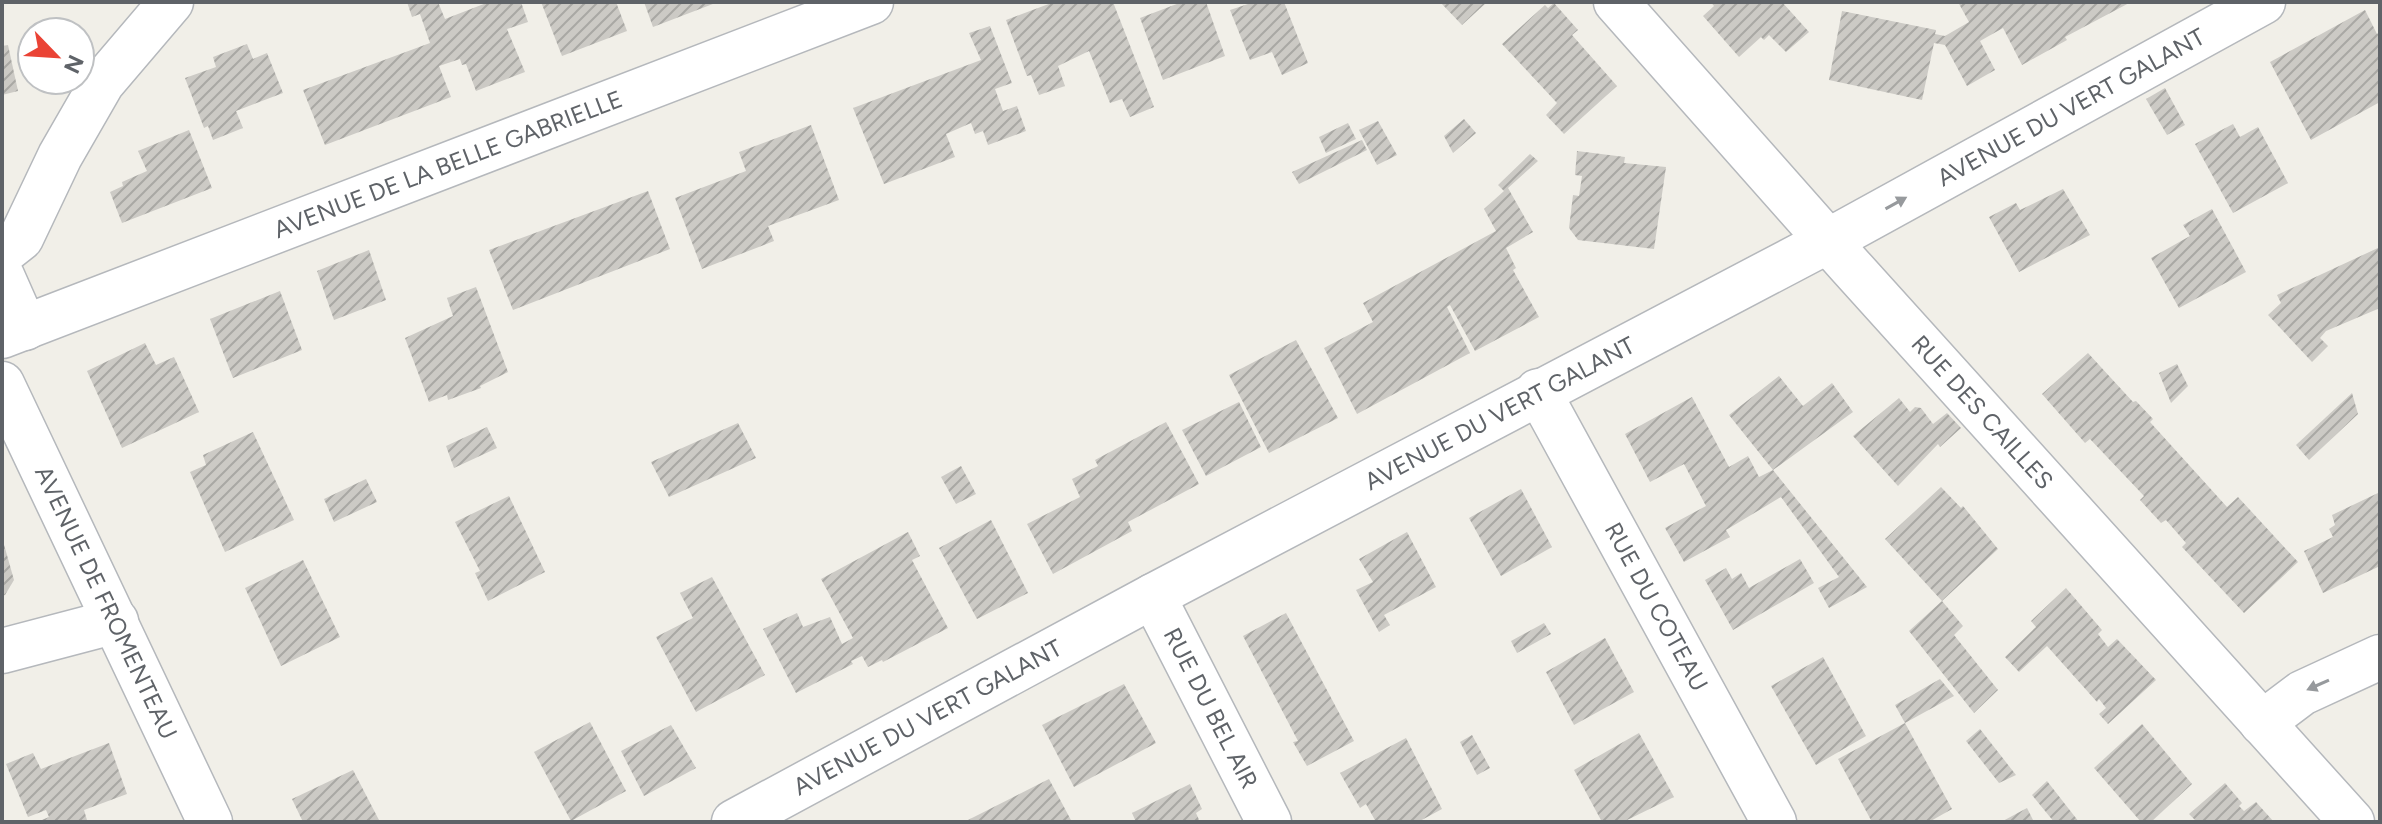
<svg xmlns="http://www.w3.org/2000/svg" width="2382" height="824" viewBox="0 0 2382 824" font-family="Figtree,sans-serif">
<defs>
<pattern id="building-hatch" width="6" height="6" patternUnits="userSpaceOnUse" patternTransform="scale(2)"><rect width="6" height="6" fill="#cccac5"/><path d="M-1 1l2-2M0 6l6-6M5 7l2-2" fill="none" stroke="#a9a8a4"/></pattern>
</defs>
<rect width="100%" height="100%" fill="#f1efe8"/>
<g fill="url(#building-hatch)">
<polygon points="407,2 438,2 445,19 489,2 521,2 528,22 507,29 525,72 476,91 466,64 462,65 460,59 439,66 451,97 325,145 303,90 430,43 420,14 412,17"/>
<polygon points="541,2 616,2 627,31 562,56"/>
<polygon points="644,2 718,2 653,27"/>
<polygon points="1054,2 1113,2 1154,107 1130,117 1122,99 1110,103 1089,51 1058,66 1065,86 1039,95 1031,75 1027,76 1006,20"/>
<polygon points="1182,2 1206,2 1225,56 1163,80 1140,18"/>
<polygon points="1254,2 1284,2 1308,63 1282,75 1272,52 1250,60 1230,10"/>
<polygon points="1440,2 1487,2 1462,25"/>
<polygon points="1711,2 1782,2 1809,32 1786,52 1769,35 1764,40 1761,37 1739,57 1703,16 1714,6"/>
<polygon points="1958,2 2131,2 2065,37 2067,40 2022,65 2003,28 1980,41 1995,70 1967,86 1945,45 1934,43 1922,100 1829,80 1842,11 1936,30 1935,34 1945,36 1969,22"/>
<polygon points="1554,3 1578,30 1572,35 1617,86 1564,134 1546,115 1557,103 1502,44 1545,5 1548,8"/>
<polygon points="2365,10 2377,34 2380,31 2380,102 2311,140 2270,62"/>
<polygon points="990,26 1012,83 995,89 1003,111 1017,106 1026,131 988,145 983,131 975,134 971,123 946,134 955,157 884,184 853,108 981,60 969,33"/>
<polygon points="247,44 253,59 267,53 283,93 236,111 243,128 213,140 208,126 204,128 185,78 216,67 213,57"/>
<polygon points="8,45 18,91 2,95 2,46"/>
<polygon points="2165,88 2185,125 2167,135 2146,99"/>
<polygon points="1464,119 1476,133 1453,153 1444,136"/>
<polygon points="1378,121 1397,155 1377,165 1359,130"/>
<polygon points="1348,123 1356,139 1326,153 1319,137"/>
<polygon points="2233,124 2240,137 2258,127 2288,183 2233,213 2195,144"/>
<polygon points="811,125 839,200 768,226 774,241 702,269 675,198 746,171 739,152"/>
<polygon points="189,130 212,188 122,223 110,192 123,186 122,182 147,171 138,151"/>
<polygon points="1362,140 1367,150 1299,184 1292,172"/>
<polygon points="1577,151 1625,157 1624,163 1666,167 1654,249 1578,240 1569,228 1573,195 1579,196 1582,176 1575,175"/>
<polygon points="1530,154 1538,161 1508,188 1533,232 1506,248 1516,268 1513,270 1539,317 1475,351 1450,305 1447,307 1470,353 1357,414 1324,348 1373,322 1363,303 1496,231 1484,209 1504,191 1498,185"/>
<polygon points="2063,189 2090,235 2019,272 1989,217 2016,203 2020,210"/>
<polygon points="648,191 670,249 513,310 489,250"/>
<polygon points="2212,209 2246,272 2179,308 2151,258 2190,236 2183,225"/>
<polygon points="2380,247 2380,308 2326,331 2320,338 2328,346 2312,362 2268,315 2281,303 2277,295"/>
<polygon points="369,250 386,300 334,320 317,271"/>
<polygon points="476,287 508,372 480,386 481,388 448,400 447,395 429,402 405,338 453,316 447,298"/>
<polygon points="280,291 302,350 233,378 210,319"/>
<polygon points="1296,340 1338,418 1269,453 1229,375"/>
<polygon points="145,343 156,365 174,357 199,412 122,448 87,371"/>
<polygon points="2088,353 2133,402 2136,401 2153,419 2150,422 2227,507 2238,497 2298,562 2244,613 2182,547 2186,543 2166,520 2161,523 2140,500 2144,496 2090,439 2085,443 2042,394"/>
<polygon points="2177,364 2188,386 2171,403 2159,373"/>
<polygon points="1779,376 1803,406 1832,383 1853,412 1773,470 1729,415"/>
<polygon points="2352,393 2358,414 2309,460 2296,445"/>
<polygon points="1692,397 1729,467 1748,456 1759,477 1773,470 1867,587 1829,608 1818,588 1839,577 1781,497 1726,530 1730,537 1684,562 1665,528 1706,506 1684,464 1650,482 1625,434"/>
<polygon points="1899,398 1910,412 1915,407 1921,408 1933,424 1947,413 1961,428 1940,447 1938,444 1898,486 1853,436"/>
<polygon points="1239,402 1261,447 1206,476 1182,430"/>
<polygon points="1166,422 1199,484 1128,522 1132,531 1053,574 1027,524 1080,497 1072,479 1098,466 1095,460"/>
<polygon points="738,423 756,458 669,497 651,462"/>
<polygon points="487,427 497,448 454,468 446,446"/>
<polygon points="253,432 294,520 225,552 190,472 206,465 203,455"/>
<polygon points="961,466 976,494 956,504 941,477"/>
<polygon points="366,479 377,502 334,522 324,499"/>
<polygon points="1941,487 1961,508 1963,506 1998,549 1942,601 1885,539"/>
<polygon points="1521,489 1552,547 1501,576 1469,518"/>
<polygon points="2378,493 2380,566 2323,593 2304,551 2333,537 2329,529 2335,525 2332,515"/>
<polygon points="509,496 545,572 488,601 475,573 480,571 455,522"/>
<polygon points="991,520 1028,593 977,619 939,548"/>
<polygon points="908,532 920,556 912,560 948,628 883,662 882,660 868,667 862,656 851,661 853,664 796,693 763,629 797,613 803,627 830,617 842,644 853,638 821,579"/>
<polygon points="1407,532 1436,587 1384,615 1390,625 1379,632 1356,590 1373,582 1359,559"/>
<polygon points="3,541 14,580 5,595 2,596"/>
<polygon points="1800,559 1814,583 1733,630 1705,580 1726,568 1732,579 1741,573 1749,588"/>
<polygon points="303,560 340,637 281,666 245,588"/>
<polygon points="712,577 765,675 696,712 656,637 693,618 680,593"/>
<polygon points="2066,588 2102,630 2098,634 2108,647 2117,639 2156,680 2108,724 2099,714 2106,708 2099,699 2097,702 2047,646 2019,672 2005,657 2036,627 2031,621"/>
<polygon points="1942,601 1963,626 1954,635 1998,690 1974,713 1909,631"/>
<polygon points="1286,613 1354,741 1307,766 1293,742 1298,741 1243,636"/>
<polygon points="1544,623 1551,634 1517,653 1511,641"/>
<polygon points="1605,638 1634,692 1574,725 1546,672"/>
<polygon points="1823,657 1866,736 1816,765 1771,686"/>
<polygon points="1940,679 1954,696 1905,723 1895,705"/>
<polygon points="1124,684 1156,743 1074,787 1042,725"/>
<polygon points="590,722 626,791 571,821 534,752"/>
<polygon points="1905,723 1952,809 1929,822 1872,822 1838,759"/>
<polygon points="2142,724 2192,784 2151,822 2141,822 2094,768"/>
<polygon points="671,725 696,768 644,796 621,751"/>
<polygon points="1980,729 2016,775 1999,783 1966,741"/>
<polygon points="1639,733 1674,797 1623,822 1602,822 1574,770"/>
<polygon points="1472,735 1490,768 1477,775 1460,742"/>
<polygon points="1406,738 1442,809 1418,822 1376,822 1366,804 1360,808 1340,773"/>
<polygon points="109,743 127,794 84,810 87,820 82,822 37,822 49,817 46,810 28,817 6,764 33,753 41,769"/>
<polygon points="353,770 380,822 303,822 292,799"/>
<polygon points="1049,779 1072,822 969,822 968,820"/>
<polygon points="2047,781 2079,822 2054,822 2032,795"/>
<polygon points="2225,783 2242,803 2239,806 2244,811 2256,802 2274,822 2197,822 2189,814"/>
<polygon points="1190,784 1202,809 1196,813 1200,822 1136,822 1132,813"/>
<polygon points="2027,808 2034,822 2001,822"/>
</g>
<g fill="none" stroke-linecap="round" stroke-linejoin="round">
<g stroke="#b5b8bc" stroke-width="47">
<g id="minor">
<path id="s1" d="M1616,2L1850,266L2352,822"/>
<polyline points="2,253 21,238 60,156 102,83 171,2"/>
<polyline points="2,276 25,328"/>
<path id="s2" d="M2,336L871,2"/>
<path id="s3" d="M2,384L210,822"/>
<path id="s4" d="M1538,391L1774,822"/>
<path id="s5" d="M1153,596L1269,822"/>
<polyline points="2,651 116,621"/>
<polyline points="2262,723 2302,693 2380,657"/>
<path id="s6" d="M734,822L1153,596L1828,241L2263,2"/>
</g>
</g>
<use href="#minor" stroke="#fff" stroke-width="44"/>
</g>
<defs><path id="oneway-solid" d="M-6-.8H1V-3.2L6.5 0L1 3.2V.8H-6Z" transform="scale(2)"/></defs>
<g fill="#979a9d">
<use href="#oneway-solid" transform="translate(1896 203) rotate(-29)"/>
<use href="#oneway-solid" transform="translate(2318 685) rotate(156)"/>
</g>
<g text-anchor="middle" stroke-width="6" stroke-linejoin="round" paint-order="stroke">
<g font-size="24" fill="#5f6368" stroke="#fff">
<text dy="8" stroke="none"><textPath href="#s6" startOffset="1516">AVENUE DU VERT GALANT</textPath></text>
<text dy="8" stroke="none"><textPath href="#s2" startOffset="478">AVENUE DE LA BELLE GABRIELLE</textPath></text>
<text dy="8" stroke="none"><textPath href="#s6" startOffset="868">AVENUE DU VERT GALANT</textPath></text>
<text dy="8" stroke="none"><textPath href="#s1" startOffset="550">RUE DES CAILLES</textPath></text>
<text dy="8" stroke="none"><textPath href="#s3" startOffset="242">AVENUE DE FROMENTEAU</textPath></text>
<text dy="8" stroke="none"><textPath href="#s4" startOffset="246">RUE DU COTEAU</textPath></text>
<text dy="8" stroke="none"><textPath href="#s5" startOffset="126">RUE DU BEL AIR</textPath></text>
<text dy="8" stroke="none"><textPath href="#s6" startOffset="220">AVENUE DU VERT GALANT</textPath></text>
</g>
</g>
<rect width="2382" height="824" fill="none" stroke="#5f6368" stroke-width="8"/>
<g transform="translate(56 56) rotate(115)"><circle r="38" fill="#ffffff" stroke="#bfc1c3" stroke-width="2"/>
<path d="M0-6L14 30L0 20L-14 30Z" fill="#ea4335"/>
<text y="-12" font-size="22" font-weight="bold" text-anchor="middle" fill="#5f6368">N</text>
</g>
</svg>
